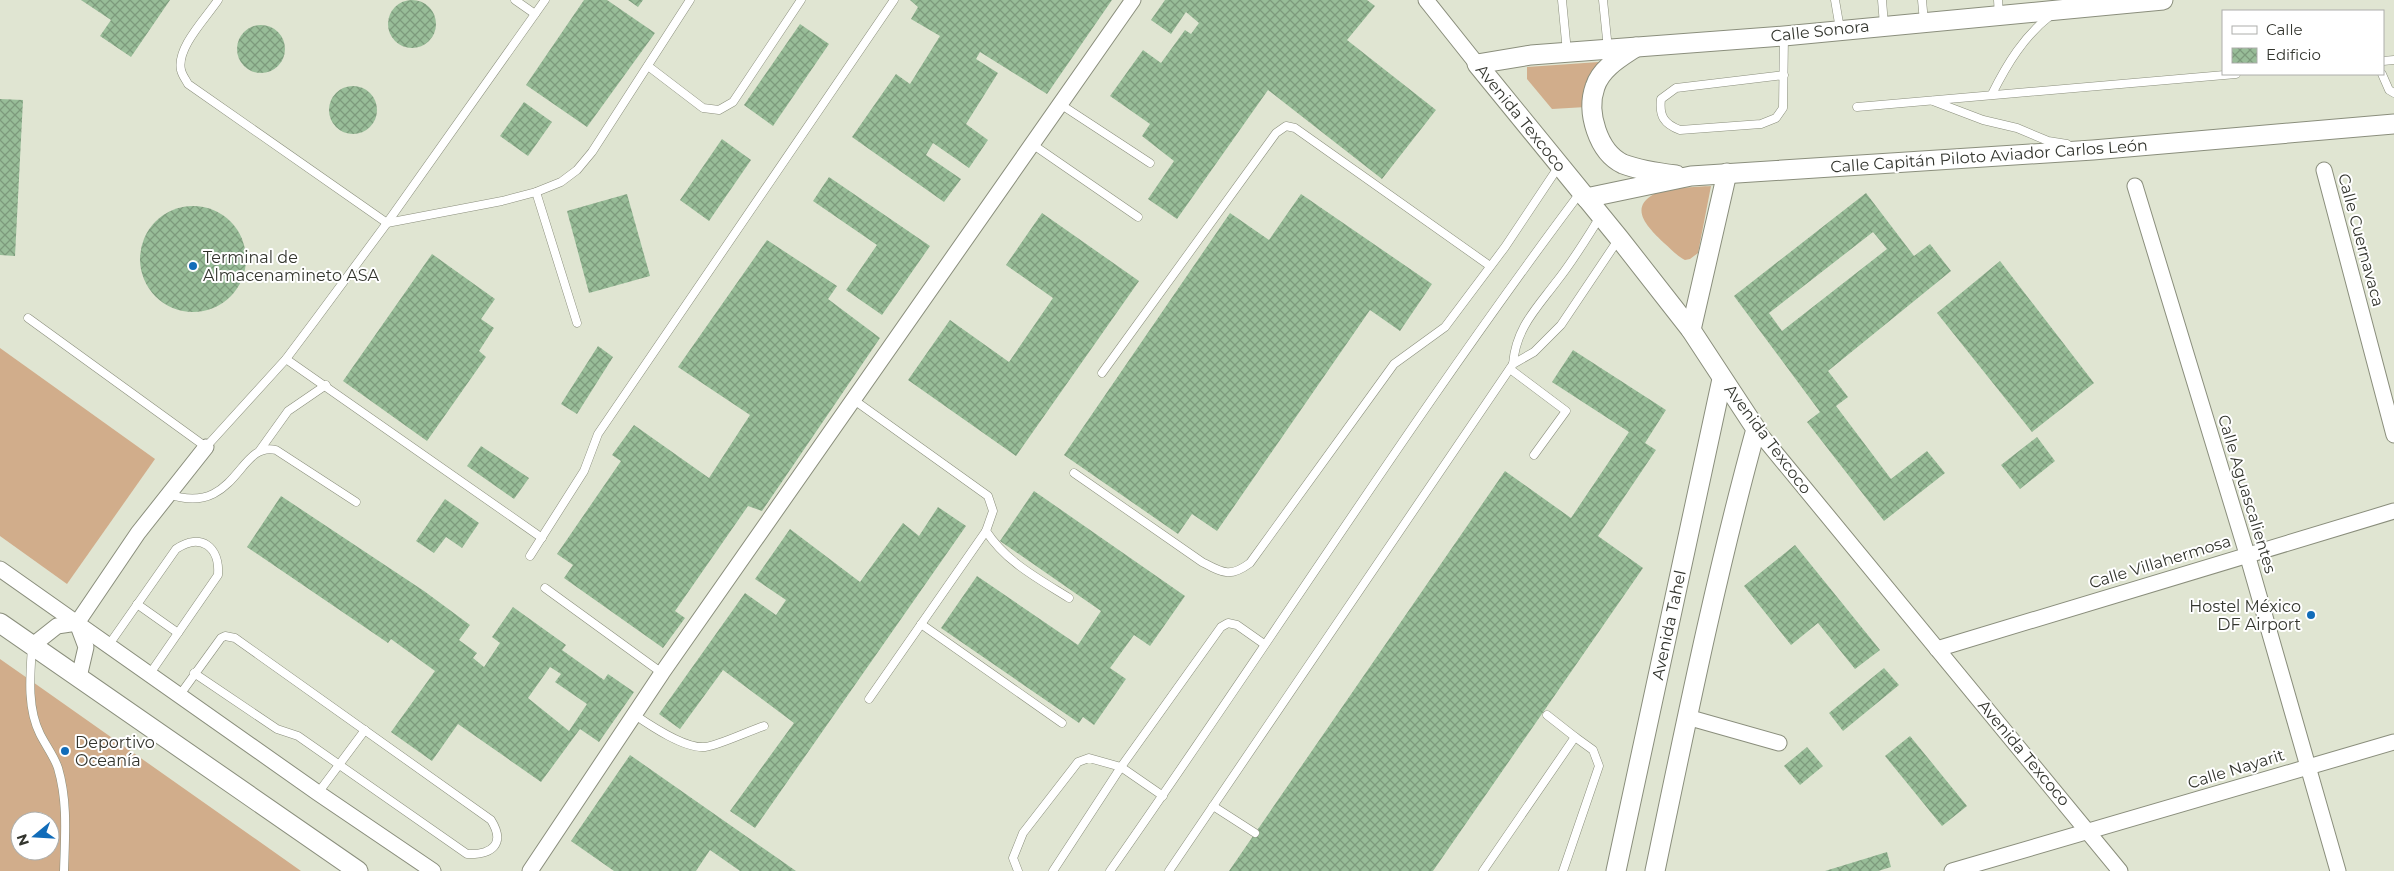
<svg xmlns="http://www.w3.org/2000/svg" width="2394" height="871" font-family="Montserrat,sans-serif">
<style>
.grass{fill:#d1ad8b;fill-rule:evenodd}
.building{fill:url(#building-cross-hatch);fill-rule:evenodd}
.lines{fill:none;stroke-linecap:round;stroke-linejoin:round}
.service-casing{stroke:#8a8e7c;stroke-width:9}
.minor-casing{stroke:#8a8e7c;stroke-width:17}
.tertiary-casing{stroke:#8a8e7c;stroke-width:21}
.service{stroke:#fff;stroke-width:8}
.minor{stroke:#fff;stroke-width:15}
.tertiary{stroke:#fff;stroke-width:19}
.poi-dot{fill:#116cb9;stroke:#fff;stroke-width:2}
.labels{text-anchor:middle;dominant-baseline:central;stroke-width:4;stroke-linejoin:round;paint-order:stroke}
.street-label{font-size:16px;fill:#33352e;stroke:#fff}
.poi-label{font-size:16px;fill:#33352e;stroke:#fff;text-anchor:start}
</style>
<defs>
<pattern id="building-cross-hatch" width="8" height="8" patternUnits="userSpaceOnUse" patternTransform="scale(1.25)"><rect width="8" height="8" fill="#98bd98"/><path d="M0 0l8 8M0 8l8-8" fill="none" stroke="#7d9a7c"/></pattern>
</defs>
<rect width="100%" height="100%" fill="#e0e5d2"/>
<!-- grass -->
<g class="grass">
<polygon points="1599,62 1591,80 1586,107 1552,109 1527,79 1527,67"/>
<path d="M1711 186 1698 253 1690 259 1685 260C1677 256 1671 249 1664 243 1650 229 1627 209 1654 194 1664 187 1698 187 1711 186Z"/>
<polygon points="0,348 155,459 67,584 0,536"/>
<path d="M0 659 30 680 301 871H0ZM20 821H50V851H20Z"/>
</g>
<!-- building -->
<g class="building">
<polygon points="81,0 170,0 131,57 100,36 111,20"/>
<polygon points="584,0 607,0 655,33 587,127 526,85"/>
<polygon points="628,0 643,0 638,7"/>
<polygon points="910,0 1112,0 1047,94 980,52 976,59 998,73 966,124 988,140 969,168 933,143 926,155 961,179 944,202 852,137 896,74 910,84 940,36 911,19 918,7"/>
<polygon points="1165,0 1367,0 1375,6 1347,40 1436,110 1382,179 1268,90 1177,219 1148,199 1174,161 1142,136 1150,124 1110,96 1143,50 1161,63 1185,30 1191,34 1199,23 1186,12 1171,34 1151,20"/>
<circle cx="412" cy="24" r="24"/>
<polygon points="800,24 829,44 773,126 744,105"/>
<circle cx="261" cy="49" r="24"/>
<circle cx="353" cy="110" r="24"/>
<polygon points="0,99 23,100 15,256 0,255"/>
<polygon points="524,102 552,122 528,156 500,136"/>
<polygon points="722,139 751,160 709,221 680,200"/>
<polygon points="829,177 930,246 882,315 846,290 877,245 813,201"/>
<path d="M1866 193 1914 256 1930 244 1951 271 1828 371 1848 397 1836 406 1891 479 1927 451 1945 473 1884 521 1807 422 1820 412 1734 296ZM1873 232 1887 249 1782 331 1769 313Z"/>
<polygon points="627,194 650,276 589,293 567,211"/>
<polygon points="1301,194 1432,284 1400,331 1370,310 1217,531 1192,514 1178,534 1064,455 1230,213 1269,240"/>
<circle cx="193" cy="259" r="53"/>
<polygon points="1042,213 1139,281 1016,456 908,380 950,320 1009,362 1053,298 1006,265"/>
<polygon points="767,240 837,286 828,299 880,338 762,511 748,506 675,611 685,618 663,648 564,578 573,565 557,554 621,461 612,455 634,425 709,478 750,415 678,367"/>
<polygon points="432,254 495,299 481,319 494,328 479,351 486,357 427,441 343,381"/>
<polygon points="2000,261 2094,383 2032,432 1937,313"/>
<polygon points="598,346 613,357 577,414 561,404"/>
<polygon points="1573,350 1666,410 1645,443 1656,450 1598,536 1643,568 1433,871 1229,871 1505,471 1571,518 1629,432 1552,382"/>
<polygon points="2037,437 2055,461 2020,489 2001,465"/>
<polygon points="481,446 529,478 514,499 467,466"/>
<polygon points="1034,491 1185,596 1150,646 1134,635 1110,668 1126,679 1094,725 1083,717 1079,723 941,628 977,576 1078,645 1101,611 1000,541"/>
<path d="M281 496 424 591 470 625 459 640 477 653 473 658 484 667 500 643 492 637 513 607 566 645 562 650 604 680 608 674 634 692 599 742 580 729 541 782 458 724 432 761 391 732 435 671 391 639 388 643 247 547ZM550 667 561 674 555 682 587 704 569 731 528 698Z"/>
<polygon points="445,499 479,523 462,548 446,537 434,553 416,541"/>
<polygon points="938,507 966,526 755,828 730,811 794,723 723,670 680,729 659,714 745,593 776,615 786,600 755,579 790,529 860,582 903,523 919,536"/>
<polygon points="1795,545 1880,650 1855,669 1818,623 1791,645 1744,586"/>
<polygon points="1884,668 1899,685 1843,731 1829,713"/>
<polygon points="1910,736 1967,806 1942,826 1885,756"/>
<polygon points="1807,747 1823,766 1800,785 1784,766"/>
<polygon points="630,755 796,871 740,871 710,850 696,871 614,871 571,841"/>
<polygon points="1887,852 1891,867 1878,871 1825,871"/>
</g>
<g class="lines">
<defs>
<g id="service">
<path d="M218 0C206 18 176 48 181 70 182 75 186 80 188 84L387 223 502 201 536 192 561 182 577 170 592 152 690 0"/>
<polyline points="515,0 535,14"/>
<polyline points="1562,0 1567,52"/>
<polyline points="1603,0 1608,49"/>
<polyline points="1835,0 1840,29"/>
<polyline points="1882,0 1884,25"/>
<polyline points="1922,0 1924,22"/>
<polyline points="1998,0 1999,16"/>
<path d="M1784 36 1783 108 1776 118 1761 124 1680 130C1664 124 1659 116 1661 99L1676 88 1784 75"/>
<polyline points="2383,61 2394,60"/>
<polyline points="648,66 703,108 719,110 733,102 801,0"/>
<polyline points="2382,74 2389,90 2394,93"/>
<path d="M1992 94C2007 64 2024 36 2051 15"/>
<polyline points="1933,101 1983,120 2017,128 2048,141 2067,144"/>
<polyline points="1060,104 1150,163"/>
<polyline points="1857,107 2236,74"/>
<polyline points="1032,144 1138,217"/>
<polyline points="536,192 577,323"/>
<polyline points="28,318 206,447 286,359 316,319 387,223 545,0"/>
<polyline points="286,359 542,538"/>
<path d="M1513 364C1516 328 1536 309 1557 281 1573 261 1586 239 1600 217"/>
<polyline points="1510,369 1566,411 1534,455"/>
<polyline points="1102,373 1276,133 1286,126 1295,128 1490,266"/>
<path d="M854 400 988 496 993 511 986 531C1006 562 1039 579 1069 598"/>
<polyline points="260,450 288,411 326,385"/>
<path d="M1074 473 1202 562C1223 573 1230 578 1250 563L1394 364 1445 327 1505 247 1559 166"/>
<path d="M168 494C237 518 238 440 276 450L356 502"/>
<polyline points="530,556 584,471 598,434 894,0"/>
<polyline points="545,588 662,673"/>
<polyline points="137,604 178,633"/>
<polyline points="921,624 1062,723"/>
<path d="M108 646 176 549C201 532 220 547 218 575L149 675"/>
<path d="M32 647C30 676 27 708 40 734 46 746 54 756 58 768 68 802 65 836 64 871"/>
<path d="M179 696 221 638 225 636 235 638 491 820C506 844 492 855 467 854L298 736 277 729 194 673"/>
<polyline points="869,699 986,531"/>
<path d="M635 715C651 726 685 749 705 747 717 746 751 730 764 726"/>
<polyline points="1547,715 1575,737"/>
<polyline points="318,793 365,730"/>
<polyline points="1213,806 1255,833"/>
<polyline points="1018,871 1013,858 1023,833 1078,762 1089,758 1121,767 1163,796"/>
<polyline points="1053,871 1121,767 1221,627 1228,623 1237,625 1264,644"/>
<path d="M1110 871C1268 646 1415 413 1580 193"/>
<polyline points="1169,871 1513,364 1534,352 1561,325 1618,240"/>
<polyline points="1483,871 1575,737 1593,750 1599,766 1563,871"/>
</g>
<g id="minor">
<polyline points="1426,0 1477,64"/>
<polyline points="2324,170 2394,435"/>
<polyline points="2135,186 2247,554 2338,871"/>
<polyline points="1756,429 2120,871"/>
<polyline points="0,569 318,793 433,871"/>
<polyline points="77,623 86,647 79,677"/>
<polyline points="33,645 57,626 77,623 138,533 206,447"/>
<polyline points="1937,649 2394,511"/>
<polyline points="1687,717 1779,743"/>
<polyline points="530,871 662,673 1133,0"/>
<polyline points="1952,871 2394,742"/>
</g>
<g id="tertiary">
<path d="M1636 47C1621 57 1601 68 1595 87 1586 112 1598 152 1623 164 1639 170 1659 173 1676 175"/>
<polyline points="1586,198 1691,176 2093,150 2394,124"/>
<polyline points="1691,330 1727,173"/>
<polyline points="0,623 358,871"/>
<polyline points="1616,871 1722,379"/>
<path d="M1655 871C1686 723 1716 574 1756 429L1691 330 1619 238 1477 64 1531 55 1784 36 2163 0"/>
</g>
</defs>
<!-- service casing -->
<use href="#service" class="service-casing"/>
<!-- minor casing -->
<use href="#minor" class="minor-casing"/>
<!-- tertiary casing -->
<use href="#tertiary" class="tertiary-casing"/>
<!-- service -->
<use href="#service" class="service"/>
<!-- minor -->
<use href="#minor" class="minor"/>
<!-- tertiary -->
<use href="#tertiary" class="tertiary"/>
</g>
<!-- markers -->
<g class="poi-dot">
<circle cx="193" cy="266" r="5"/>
<circle cx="2311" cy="615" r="5"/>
<circle cx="65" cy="751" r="5"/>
</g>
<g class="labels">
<!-- street labels -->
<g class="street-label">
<text transform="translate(1820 31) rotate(-6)">Calle Sonora</text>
<text transform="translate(1521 118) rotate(51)">Avenida Texcoco</text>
<text transform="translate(1989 156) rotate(-4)">Calle Capitán Piloto Aviador Carlos León</text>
<text transform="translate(2361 240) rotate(75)">Calle Cuernavaca</text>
<text transform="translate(1768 439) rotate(53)">Avenida Texcoco</text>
<text transform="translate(2247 494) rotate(73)">Calle Aguascalientes</text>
<text transform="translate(2160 562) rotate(-17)">Calle Villahermosa</text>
<text transform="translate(1669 625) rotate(-78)">Avenida Tahel</text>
<text transform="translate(2024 753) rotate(50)">Avenida Texcoco</text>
<text transform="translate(2236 769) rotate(-17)">Calle Nayarit</text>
</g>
<!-- poi labels -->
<g class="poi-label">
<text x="203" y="257">Terminal de<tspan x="203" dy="18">Almacenamineto ASA</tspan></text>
<text x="2301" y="606" text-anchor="end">Hostel México<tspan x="2301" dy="18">DF Airport</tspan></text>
<text x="75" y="742">Deportivo<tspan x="75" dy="18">Oceanía</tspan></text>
</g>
</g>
<!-- legend -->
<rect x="2222" y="10" width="162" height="65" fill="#ffffff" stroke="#adaeab"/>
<rect x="2232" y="26" width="25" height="8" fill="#ffffff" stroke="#adaeab"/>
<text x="2266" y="35" font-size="15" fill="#33352e">Calle</text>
<rect x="2232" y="48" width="25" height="15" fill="url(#building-cross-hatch)" stroke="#adaeab"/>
<text x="2266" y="60" font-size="15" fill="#33352e">Edificio</text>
<!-- north arrow -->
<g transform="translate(35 836) rotate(252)"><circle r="24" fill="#ffffff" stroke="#adaeab"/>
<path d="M0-4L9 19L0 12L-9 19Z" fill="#116cb9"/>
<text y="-8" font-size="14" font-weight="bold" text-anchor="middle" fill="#33352e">N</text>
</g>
</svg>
